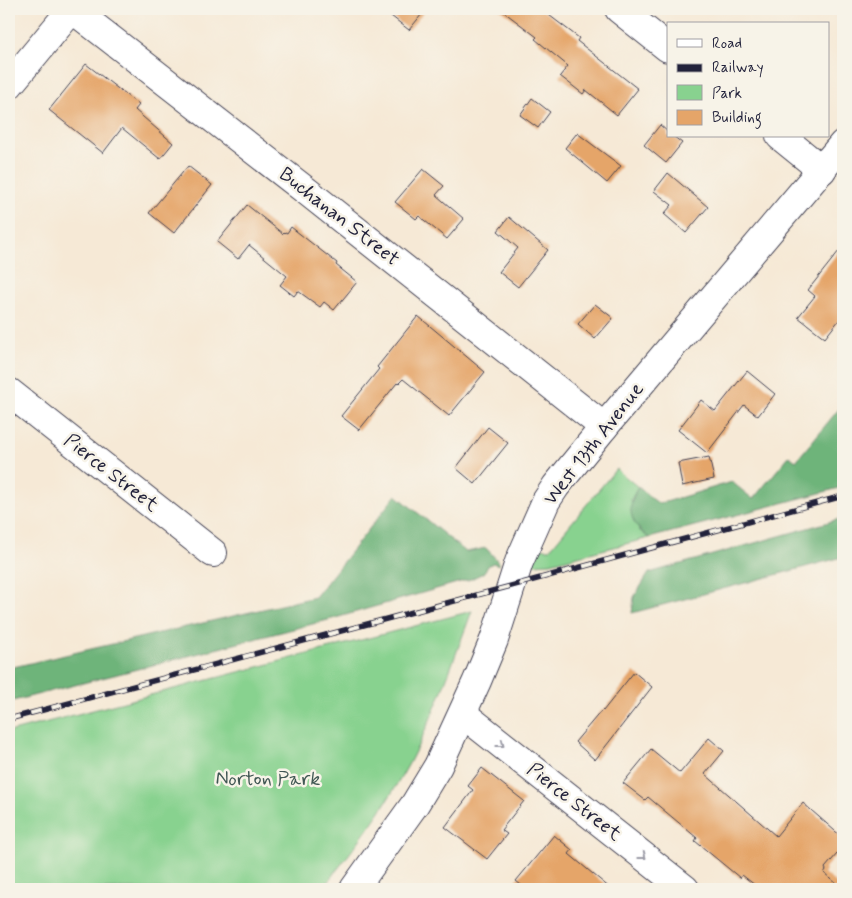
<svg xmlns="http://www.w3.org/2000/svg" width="852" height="898" font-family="Mynerve,sans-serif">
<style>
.green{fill:#88d28f;stroke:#557a65}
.forest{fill:#6eb47a;stroke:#486b5a}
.building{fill:#e5a569}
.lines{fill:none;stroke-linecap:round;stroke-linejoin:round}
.minor-casing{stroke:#424052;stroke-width:30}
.major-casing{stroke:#424052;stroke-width:30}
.minor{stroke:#fff;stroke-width:28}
.major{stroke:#fff;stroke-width:28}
.rail-casing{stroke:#22223b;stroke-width:5.5}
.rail{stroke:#f7f3e8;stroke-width:4;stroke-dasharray:11;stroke-linecap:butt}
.oneway{stroke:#9c9ca7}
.labels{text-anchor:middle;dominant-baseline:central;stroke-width:5;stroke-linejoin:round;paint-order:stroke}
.street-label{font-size:20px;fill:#22223b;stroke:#f7f3e8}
.park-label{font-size:20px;fill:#415754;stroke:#f7f3e8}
</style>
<rect width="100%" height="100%" fill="#f7f3e8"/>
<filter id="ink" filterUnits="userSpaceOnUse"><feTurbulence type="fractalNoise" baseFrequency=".02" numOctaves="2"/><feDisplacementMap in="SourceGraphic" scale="10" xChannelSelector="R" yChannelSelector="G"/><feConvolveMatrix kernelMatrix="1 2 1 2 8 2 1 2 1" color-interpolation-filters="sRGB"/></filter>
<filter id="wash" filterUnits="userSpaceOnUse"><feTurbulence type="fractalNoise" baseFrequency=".0096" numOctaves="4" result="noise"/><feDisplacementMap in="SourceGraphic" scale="20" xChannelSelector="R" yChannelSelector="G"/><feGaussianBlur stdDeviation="1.12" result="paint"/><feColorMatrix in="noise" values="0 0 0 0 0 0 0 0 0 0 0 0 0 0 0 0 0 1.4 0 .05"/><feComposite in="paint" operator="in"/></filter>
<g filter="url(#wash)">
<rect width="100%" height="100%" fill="#f6e9d6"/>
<!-- green -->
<g class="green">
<polygon points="616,469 638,487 631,500 639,530 649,538 551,563 532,564 539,548 550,549"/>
<path d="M472 611C450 669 430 730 398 783 375 821 349 855 322 889H9V732Z"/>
</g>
<!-- forest -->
<g class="forest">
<path d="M843 404V487L649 538C629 522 626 509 638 487L659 504 732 482 753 499 789 456 796 461Z"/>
<polygon points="396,495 466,552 486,548 496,559 500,565 493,563 489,565 483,573 471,579 332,619 9,702 9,668 315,597"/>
<polygon points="843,518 843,557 632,613 634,597 649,573"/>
</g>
<g id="blocks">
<!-- building -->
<g class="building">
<polygon points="382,9 426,9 409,30"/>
<polygon points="500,9 541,9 579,38 577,41 638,89 617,115 586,90 583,94 560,76 568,66 535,39 537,37"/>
<polygon points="86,64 139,105 135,110 173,143 160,159 122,128 103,153 49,110"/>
<polygon points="532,98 550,112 538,128 520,115"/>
<polygon points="660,125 668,132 668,136 673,136 682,143 666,163 644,145"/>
<polygon points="577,133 621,166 607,183 565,148"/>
<polygon points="188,166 212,185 174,233 149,213"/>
<polygon points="423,169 444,186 436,195 464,219 447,239 419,216 416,219 395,202"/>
<polygon points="668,173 708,207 686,233 664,214 672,205 654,191"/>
<polygon points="247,205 283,234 285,232 287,233 291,227 337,263 336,265 357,282 334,310 324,302 320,307 298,291 294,296 280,285 287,276 249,245 238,259 217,242"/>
<polygon points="509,217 548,250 518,287 499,272 518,248 498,231"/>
<polygon points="843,246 843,315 825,338 798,317 815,296 808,290"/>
<polygon points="595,304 613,318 595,339 578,324"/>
<polygon points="418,316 485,372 449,416 403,379 398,384 397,383 359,430 341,416 379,369 377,367"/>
<polygon points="747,371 775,394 758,416 744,405 707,453 678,430 701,400 715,411"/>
<polygon points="488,427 508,443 475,484 456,468"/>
<polygon points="709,457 714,479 682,486 678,463"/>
<polygon points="634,672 652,687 595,760 575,742 602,710 603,711"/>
<polygon points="709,738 724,751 705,774 776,836 803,803 843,838 843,847 825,868 826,870 824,873 843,889 760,889 742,875 740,878 695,841 697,838 648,797 645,800 623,783 651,749 680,773"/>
<polygon points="482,768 524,801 501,830 507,834 487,859 445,827 473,790 468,786"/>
<polygon points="554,835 572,850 569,854 611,889 526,889 516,881"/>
</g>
</g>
</g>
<g filter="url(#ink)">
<use href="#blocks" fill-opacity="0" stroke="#424052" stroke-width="1"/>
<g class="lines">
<defs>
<g id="minor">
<polyline points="72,9 309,193 604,427"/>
<polyline points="619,9 668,48"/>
<polyline points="780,136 822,170"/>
<polyline points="9,392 213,553"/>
<polyline points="463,714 685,889"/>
<polyline points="354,889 415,804 438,766 477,681 494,640 519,562 546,501 556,486 604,427 843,144"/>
</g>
<polyline id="major" points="9,85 72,9"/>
</defs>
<!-- minor casing -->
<use href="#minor" class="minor-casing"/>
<!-- major casing -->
<use href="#major" class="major-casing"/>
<!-- minor -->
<use href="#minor" class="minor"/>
<!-- major -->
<use href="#major" class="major"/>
<defs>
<polyline id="rail" points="9,719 511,586 843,496"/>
</defs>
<!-- rail casing -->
<use href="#rail" class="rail-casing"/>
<!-- rail -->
<use href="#rail" class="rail"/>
</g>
<!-- one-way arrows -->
<defs><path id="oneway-chevron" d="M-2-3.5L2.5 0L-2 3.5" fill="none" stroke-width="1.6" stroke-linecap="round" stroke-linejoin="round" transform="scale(1.25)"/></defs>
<g class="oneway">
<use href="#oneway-chevron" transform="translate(501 744) rotate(38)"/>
<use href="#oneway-chevron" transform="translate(643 856) rotate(38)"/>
</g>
</g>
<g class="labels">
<!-- street labels -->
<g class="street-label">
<text transform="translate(339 217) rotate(38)">Buchanan Street</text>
<text transform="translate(594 444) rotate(-52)">West 13th Avenue</text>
<text transform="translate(111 473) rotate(38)">Pierce Street</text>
<text transform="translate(574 802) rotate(38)">Pierce Street</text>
</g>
<!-- park labels -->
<g class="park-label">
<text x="268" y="779">Norton Park</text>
</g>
</g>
<!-- margin -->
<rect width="852" height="898" fill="none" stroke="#f7f3e8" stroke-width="30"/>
<!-- legend -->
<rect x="667" y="22" width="162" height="115" fill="#f7f3e8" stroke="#a29fa3"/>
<rect x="677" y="39" width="25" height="8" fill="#ffffff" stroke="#a29fa3"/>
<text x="712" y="48" font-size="15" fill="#22223b">Road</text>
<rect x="677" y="64" width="25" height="8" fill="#22223b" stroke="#a29fa3"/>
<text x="712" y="72" font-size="15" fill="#22223b">Railway</text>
<rect x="677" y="85" width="25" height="15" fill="#88d28f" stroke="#a29fa3"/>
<text x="712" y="98" font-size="15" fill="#22223b">Park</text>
<rect x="677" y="110" width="25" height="15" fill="#e5a569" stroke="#a29fa3"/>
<text x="712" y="122" font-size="15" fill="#22223b">Building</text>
</svg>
